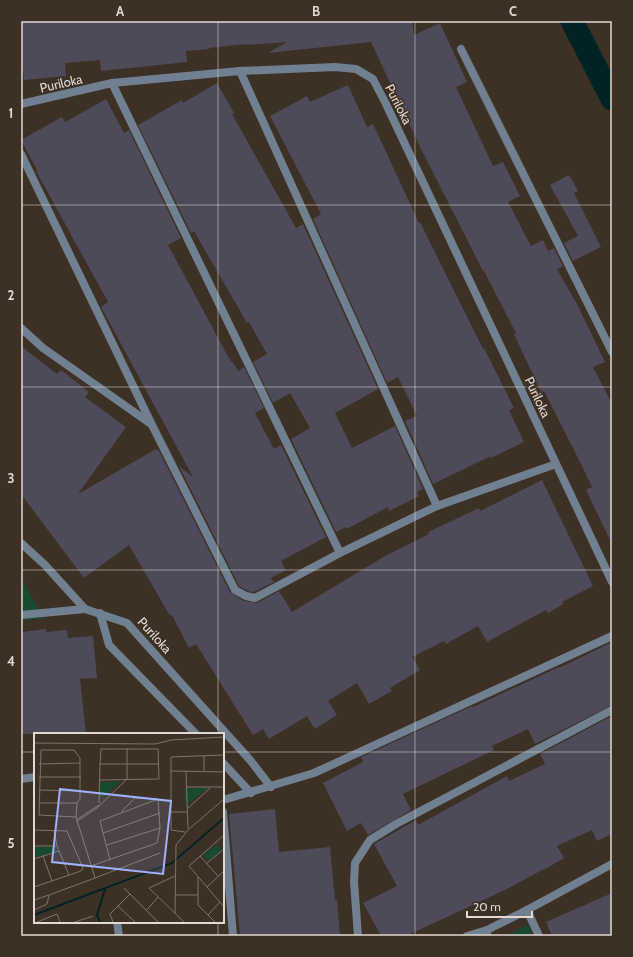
<svg xmlns="http://www.w3.org/2000/svg" width="633" height="957" font-family="Cabin,sans-serif">
<style>
.green{fill:#184a30}
.lines{fill:none;stroke-linecap:round;stroke-linejoin:round}
.canal{stroke:#002425;stroke-width:23}
.building{fill:#4d4a5a}
.street{stroke:#718091;stroke-width:8}
.grid{fill:none;stroke:#e2d9d2;stroke-width:1;stroke-opacity:0.55}
.labels{text-anchor:middle;dominant-baseline:central;stroke-width:3;stroke-linejoin:round;paint-order:stroke}
.street-label{font-size:13px;fill:#e2d9d2;stroke:#3d3025}
.inset-river{fill:none;stroke:#002425;stroke-width:2}
.inset-road{fill:none;stroke:#7f746a;stroke-width:1}
.view{fill:#9fb3fd;fill-opacity:0.15;stroke:#9fb3fd;stroke-width:2}
.inset-edge{fill:none;stroke:#e2d9d2;stroke-width:2}
.neatline{fill:none;stroke:#e2d9d2;stroke-width:1.5}
.grid-label{font-size:13px;text-anchor:middle;font-weight:bold;fill:#e2d9d2}
</style>
<rect width="100%" height="100%" fill="#3d3025"/>
<!-- green -->
<g class="green">
<polygon points="21,577 43,618 21,621"/>
<polygon points="528,925 533,936 505,936"/>
</g>
<g class="lines">
<!-- canal -->
<polyline class="canal" points="572,21 612,99"/>
</g>
<!-- building -->
<g class="building">
<polygon points="21,21 412,21 414,35 440,23 467,82 456,87 493,166 503,162 520,196 508,202 531,246 543,240 548,251 554,248 563,266 557,269 577,304 605,362 593,367 612,404 612,544 586,490 592,487 580,462 544,391 541,392 514,334 516,333 484,271 483,271 421,149 371,42 268,53 287,42 247,45 247,44 209,48 209,49 186,51 187,62 101,71 100,60 65,63 66,76 24,80 21,46"/>
<polygon points="217,83 234,113 232,114 296,228 303,224 378,389 335,413 352,448 395,426 423,489 417,492 419,496 389,511 388,507 347,529 346,527 336,532 291,439 310,428 290,393 273,403 253,362 267,354 249,322 247,323 194,231 191,233 138,125 182,100 183,103"/>
<polygon points="348,85 367,127 373,124 419,223 420,222 483,349 484,348 514,408 509,410 524,442 491,458 491,456 433,484 405,421 417,416 398,377 387,383 313,219 321,214 270,116 307,96 310,102"/>
<polygon points="106,99 124,133 129,130 181,238 168,245 231,362 232,361 238,371 244,367 264,408 255,413 274,449 281,445 326,537 281,561 286,570 271,578 274,582 254,592 248,591 239,586 179,466 193,477 101,307 108,302 36,171 37,170 21,140 62,117 65,122"/>
<polygon points="569,175 578,191 574,193 601,247 573,261 564,243 578,236 550,185"/>
<polygon points="21,346 57,374 61,370 89,392 85,397 126,427 78,494 156,449 159,451 230,592 244,601 257,603 279,591 292,612 385,556 429,534 428,532 479,508 480,511 542,480 593,586 562,602 563,604 548,613 546,610 487,642 478,626 446,644 444,641 412,657 420,670 390,688 392,691 369,704 357,683 328,701 337,715 315,729 307,716 269,739 263,729 253,735 196,644 189,648 172,615 170,616 129,545 84,578 21,494"/>
<polygon points="46,629 46,632 67,630 68,638 93,636 97,678 80,679 86,734 21,734 21,633 23,633 23,632"/>
<polygon points="612,642 612,705 535,744 528,729 492,746 494,750 403,794 411,810 368,835 361,823 347,831 323,783 363,762 361,757 472,706 473,707 559,667 559,668"/>
<polygon points="612,716 612,834 597,841 592,830 557,846 564,858 544,870 544,869 505,890 406,936 381,936 363,903 397,886 374,844 416,820 418,825 507,776 509,781 545,764 540,754"/>
<polygon points="275,809 279,852 330,847 335,900 337,900 340,936 240,936 229,814"/>
<polygon points="612,893 612,936 552,936 546,922"/>
</g>
<g class="lines">
<!-- street -->
<g class="street">
<polyline points="461,49 612,352"/>
<polyline points="240,71 437,506"/>
<polyline points="112,83 340,553"/>
<polyline points="21,104 112,83 240,71 335,67 356,69 373,79 386,104 612,582"/>
<polyline points="21,154 152,425 235,590 246,596 255,598 340,553 437,506 556,464"/>
<polyline points="21,328 43,348 151,424"/>
<polyline points="21,543 45,565 85,609 127,623 250,760 271,787"/>
<polyline points="100,613 109,645 196,734"/>
<polyline points="21,615 85,609"/>
<polyline points="223,763 251,793"/>
<polyline points="21,779 35,777"/>
<polyline points="223,800 314,773 612,636"/>
<polyline points="223,812 233,936"/>
<polyline points="527,910 539,936"/>
<polyline points="117,922 119,936"/>
<polyline points="358,936 354,882 355,863 370,840 396,824 612,710"/>
<polyline points="467,936 487,930"/>
<polyline points="487,936 487,930 527,910 612,864"/>
</g>
</g>
<!-- grid -->
<path class="grid" d="M218 21V734M415 21V936M21 205H612M21 387H612M21 570H612M21 752H35M223 752H612M218 922V936"/>
<g class="labels">
<!-- street labels -->
<g class="street-label">
<text transform="translate(61 83) rotate(-13)">Puriloka</text>
<text transform="translate(399 104) rotate(63)">Puriloka</text>
<text transform="translate(538 397) rotate(65)">Puriloka</text>
<text transform="translate(155 635) rotate(48)">Puriloka</text>
</g>
</g>
<!-- overview -->
<g transform="translate(34 733)">
<rect width="190" height="190" fill="#3d3025"/>
<path d="M65 49H86L73 62 65 65ZM151 55H174L151 73ZM183 111 188 117 174 128 169 122ZM0 114H22L23 118 3 125Z" fill="#184a30"/>
<path class="inset-river" d="M0 182 138 130 190 85M66 189 63 182 71 156"/>
<path class="inset-road" d="M0 10 121 11 137 7 190 4M170 23V38M5 31 46 30M66 31H125M137 38 190 39M152 38 154 96M5 44H47M152 54H190M5 57 46 58M5 70H43M65 70 66 31 67 16H124L125 46 66 47M153 76 176 55M87 79 101 65 124 66M136 79H153M42 87 65 72M42 89 63 75 93 46V15M0 97 33 98 49 135 47 138 0 154M20 98 23 113M151 99 137 97V24L190 22M69 100 126 80M190 102 155 133 190 174M73 112 126 95M0 113H23L35 142M9 123 18 148M166 123 184 143M0 126 25 118M76 127 66 88 124 66M173 130 190 116M57 133 123 110 126 95 124 66M141 143 115 155 150 189M164 144V172L181 189M61 145 126 120M173 154 190 138M90 155 124 189M141 162H164M0 167 15 162M84 173 101 189M0 177 13 171 15 162 61 145 42 84 43 70 46 66V25L40 17H7L5 82 42 84M113 177 124 164M141 180 142 112 154 97 190 66M174 182 186 169M3 189 23 181 26 189M41 189 59 183M79 189 76 181 96 161"/>
<path class="view" d="M26 56 137 68 129 141 18 129Z"/>
<rect width="190" height="190" class="inset-edge"/>
</g>
<!-- border -->
<rect width="633" height="957" fill="none" stroke="#3d3025" stroke-width="44"/>
<!-- scale -->
<path d="M467 911v6h65v-6" fill="none" stroke="#e2d9d2" stroke-width="2"/>
<text x="473" y="911" font-size="12" fill="#e2d9d2" stroke="#3d3025" stroke-width="3" paint-order="stroke">20 m</text>
<rect x="22" y="22" width="589" height="913" class="neatline"/>
<g class="grid-label">
<text x="120" y="16">A</text>
<text x="316" y="16">B</text>
<text x="513" y="16">C</text>
<text x="11" y="118">1</text>
<text x="11" y="300">2</text>
<text x="11" y="483">3</text>
<text x="11" y="666">4</text>
<text x="11" y="848">5</text>
</g>
</svg>
